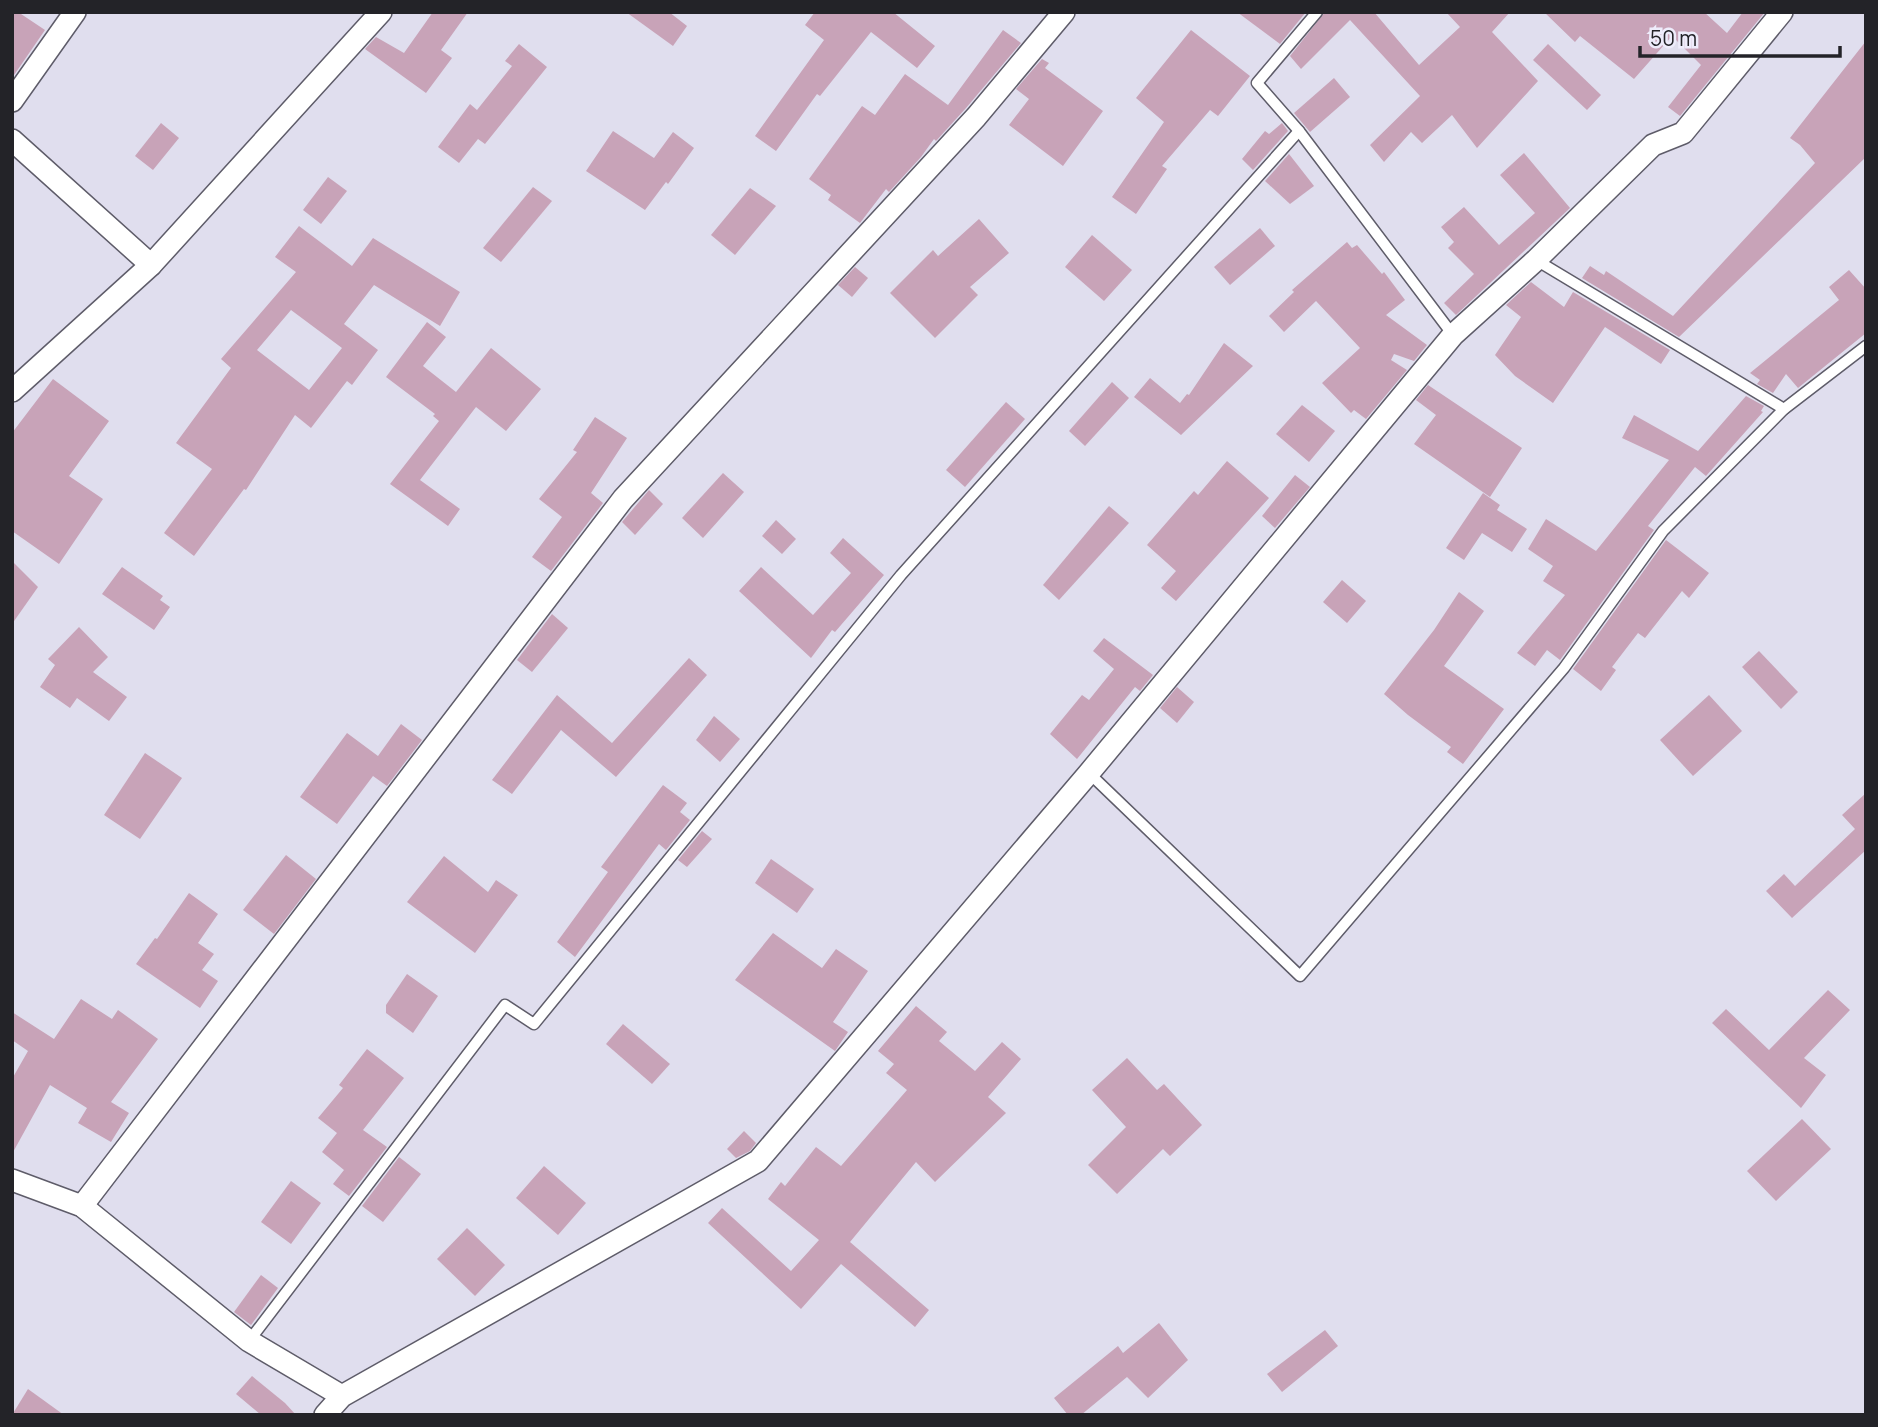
<svg xmlns="http://www.w3.org/2000/svg" width="1878" height="1427" font-family="Manrope,sans-serif">
<style>
.building{fill:#c8a3b8;fill-rule:evenodd}
.lines{fill:none;stroke-linecap:round;stroke-linejoin:round}
.service-casing{stroke:#5e5c69;stroke-width:13}
.minor-casing{stroke:#5e5c69;stroke-width:24}
.service{stroke:#fff;stroke-width:10}
.minor{stroke:#fff;stroke-width:21}
</style>
<rect width="100%" height="100%" fill="#e0deee"/>
<!-- building -->
<g class="building">
<polygon points="12,12 18,12 45,30 12,78"/>
<polygon points="433,12 468,12 441,50 452,58 426,93 365,49 376,37 404,53"/>
<polygon points="626,12 669,12 687,26 673,46"/>
<polygon points="815,12 893,12 935,46 917,68 871,32 820,96 817,94 776,151 755,136 824,40 805,25"/>
<polygon points="1237,12 1306,12 1280,44"/>
<polygon points="1325,12 1374,12 1419,65 1460,27 1446,12 1510,12 1492,32 1538,81 1477,148 1452,115 1422,143 1411,132 1384,162 1370,145 1420,96 1350,20 1301,69 1290,56"/>
<polygon points="1544,12 1704,12 1727,33 1743,12 1765,12 1680,116 1668,107 1701,65 1672,36 1634,79 1580,36 1575,42"/>
<polygon points="1003,30 1021,43 966,108 936,141 934,139 921,157 889,192 886,189 860,223 828,200 831,195 809,179 862,106 875,115 905,74 948,105"/>
<polygon points="1191,30 1250,76 1218,116 1210,110 1162,166 1167,169 1136,214 1112,197 1164,122 1136,98"/>
<polygon points="1866,41 1866,157 1679,337 1582,278 1590,266 1604,275 1606,271 1673,316 1815,163 1800,145 1790,138"/>
<polygon points="519,44 547,67 485,144 478,139 459,163 438,147 470,104 477,110 512,66 505,61"/>
<polygon points="1548,44 1601,95 1587,110 1533,60"/>
<polygon points="1042,59 1049,63 1045,68 1103,111 1063,166 1009,125 1029,99 1016,89"/>
<polygon points="1334,78 1350,97 1310,132 1294,113"/>
<polygon points="161,123 179,138 153,170 135,156"/>
<polygon points="1282,123 1288,131 1253,170 1242,159 1265,131 1269,134"/>
<polygon points="613,131 654,158 673,132 694,148 668,184 666,182 645,210 586,171"/>
<polygon points="1524,153 1570,208 1456,315 1444,303 1474,274 1448,248 1454,242 1441,227 1464,207 1499,245 1535,213 1500,175"/>
<polygon points="1289,154 1314,186 1290,204 1265,181"/>
<polygon points="328,177 347,191 321,224 303,210"/>
<polygon points="533,187 552,201 501,262 483,248"/>
<polygon points="750,188 776,206 735,255 711,235"/>
<polygon points="979,219 1009,253 970,287 978,295 935,338 890,293 933,250 938,256"/>
<path d="M299 226 352 266 373 238 460 292 440 326 374 285 344 324 378 350 352 385 347 381 311 428 295 415 246 490 244 489 194 556 164 533 212 469 176 443 231 368 221 359 296 272 275 257ZM291 310 342 348 309 390 257 350Z"/>
<polygon points="1260,228 1275,246 1230,285 1214,267"/>
<polygon points="1092,235 1132,270 1104,301 1065,267"/>
<polygon points="1347,242 1352,248 1357,245 1382,274 1384,272 1405,300 1386,315 1427,345 1414,361 1394,354 1391,360 1407,370 1366,419 1354,410 1351,413 1322,383 1360,348 1316,301 1284,332 1269,316 1294,292 1292,290"/>
<polygon points="855,267 868,278 852,297 838,285"/>
<polygon points="1849,270 1866,289 1866,333 1798,388 1786,374 1773,393 1757,384 1760,380 1750,373 1839,300 1829,287"/>
<polygon points="1531,282 1564,307 1573,292 1670,350 1661,364 1605,327 1553,403 1515,376 1495,355 1521,317 1506,305"/>
<polygon points="427,322 446,337 423,366 456,392 491,348 541,389 506,431 476,407 420,480 460,509 448,526 390,484 439,421 433,416 435,414 386,377"/>
<polygon points="1224,343 1253,366 1181,435 1134,397 1150,378 1180,403 1187,394 1189,395"/>
<polygon points="53,379 109,421 69,476 103,499 59,564 12,531 12,433"/>
<polygon points="1112,382 1129,398 1085,446 1069,431"/>
<polygon points="1428,385 1522,448 1490,497 1414,444 1436,415 1416,400"/>
<polygon points="1746,396 1764,406 1761,411 1763,412 1706,476 1695,467 1648,526 1654,530 1560,660 1547,650 1535,666 1517,653 1565,595 1543,581 1553,566 1528,549 1546,519 1596,551 1669,460 1622,438 1634,415 1698,451"/>
<polygon points="1006,402 1025,419 965,487 946,470"/>
<polygon points="1302,405 1335,431 1309,462 1276,434"/>
<polygon points="595,417 627,438 591,493 603,503 551,571 532,557 562,517 539,499 577,452 573,450"/>
<polygon points="1227,461 1269,498 1176,601 1161,588 1176,571 1147,545 1194,491 1198,495"/>
<polygon points="723,473 744,492 703,538 682,518"/>
<polygon points="1295,475 1310,487 1275,528 1262,516"/>
<polygon points="649,490 663,504 635,535 622,522"/>
<polygon points="1483,493 1500,505 1497,510 1527,529 1512,552 1482,533 1464,560 1446,548"/>
<polygon points="1109,506 1129,523 1059,600 1043,585"/>
<polygon points="776,520 796,539 782,554 762,536"/>
<polygon points="843,538 884,575 835,632 832,630 811,658 739,591 761,567 813,615 851,573 830,553"/>
<polygon points="1666,540 1709,573 1689,598 1682,591 1645,638 1638,633 1612,667 1616,670 1601,691 1573,669"/>
<polygon points="12,561 38,587 12,624"/>
<polygon points="122,567 163,596 160,600 170,607 154,630 102,594"/>
<polygon points="1342,580 1366,601 1347,623 1323,602"/>
<polygon points="1459,592 1484,611 1444,666 1504,709 1463,764 1447,752 1451,747 1408,715 1384,694 1434,630"/>
<polygon points="552,614 568,628 532,672 517,660"/>
<polygon points="79,627 108,657 93,672 127,697 109,721 77,698 70,708 40,687 55,665 48,659"/>
<polygon points="1104,638 1153,675 1140,691 1135,687 1077,759 1050,734 1082,695 1089,700 1114,669 1093,651"/>
<polygon points="1759,651 1798,692 1781,709 1742,667"/>
<polygon points="689,658 707,675 616,777 561,730 512,794 492,780 557,695 612,743"/>
<polygon points="1177,687 1194,702 1177,723 1160,708"/>
<polygon points="1709,695 1742,731 1693,776 1660,740"/>
<polygon points="714,716 740,739 720,762 696,740"/>
<polygon points="401,724 422,740 387,786 373,776 337,824 300,797 347,733 378,756"/>
<polygon points="145,753 182,778 140,839 104,815"/>
<polygon points="663,785 687,803 680,812 690,820 666,850 659,844 575,957 557,942 608,872 601,867"/>
<polygon points="1866,793 1866,850 1792,918 1766,891 1784,874 1795,886 1855,829 1842,815"/>
<polygon points="702,831 712,839 687,867 678,860"/>
<polygon points="286,855 316,879 274,934 243,910"/>
<polygon points="444,856 488,892 496,880 518,895 475,953 407,902"/>
<polygon points="771,859 814,889 797,913 755,883"/>
<polygon points="189,893 218,914 198,943 214,954 202,970 218,981 200,1008 136,964 155,938 157,939"/>
<polygon points="773,933 822,968 836,949 868,971 833,1022 848,1032 835,1051 735,980"/>
<polygon points="407,974 438,996 413,1033 386,1013 386,1005"/>
<polygon points="1828,990 1850,1010 1804,1058 1826,1075 1801,1108 1712,1023 1726,1009 1769,1050"/>
<polygon points="81,999 112,1019 118,1010 158,1039 111,1102 129,1113 111,1142 78,1123 87,1108 50,1085 12,1154 12,1079 28,1051 12,1040 12,1012 54,1039"/>
<polygon points="916,1006 947,1032 939,1041 975,1071 1002,1042 1021,1059 988,1097 1006,1113 935,1182 916,1162 850,1242 929,1310 915,1327 841,1264 801,1309 708,1223 722,1208 791,1271 819,1240 768,1199 781,1182 785,1186 816,1147 841,1166 907,1090 886,1073 894,1064 878,1051"/>
<polygon points="623,1024 670,1064 652,1084 606,1044"/>
<polygon points="367,1049 404,1078 363,1130 387,1147 349,1196 333,1184 344,1170 322,1152 337,1133 318,1118 343,1088 339,1085"/>
<polygon points="1127,1058 1157,1090 1164,1084 1202,1125 1170,1156 1163,1149 1117,1194 1088,1165 1126,1127 1092,1090"/>
<polygon points="1802,1119 1831,1149 1776,1201 1747,1171"/>
<polygon points="744,1131 756,1143 750,1151 736,1158 727,1149"/>
<polygon points="399,1157 421,1174 383,1222 362,1206"/>
<polygon points="544,1166 586,1203 558,1235 516,1198"/>
<polygon points="291,1181 321,1203 291,1244 261,1222"/>
<polygon points="467,1228 505,1265 475,1296 437,1259"/>
<polygon points="261,1275 278,1288 251,1325 234,1312"/>
<polygon points="1159,1323 1188,1360 1148,1398 1127,1377 1081,1415 1068,1415 1054,1398 1118,1346 1123,1353"/>
<polygon points="1325,1330 1338,1346 1282,1392 1267,1374"/>
<polygon points="252,1376 285,1403 296,1415 261,1415 236,1394"/>
<polygon points="28,1389 64,1415 12,1415"/>
</g>
<g class="lines">
<defs>
<g id="service">
<polyline points="1317,12 1257,83 1299,131 1453,335"/>
<polyline points="1536,260 1784,409"/>
<polyline points="1089,773 1300,976 1564,668 1663,531 1784,409 1866,346"/>
<polyline points="249,1341 505,1005 534,1024 901,575 1299,131"/>
</g>
<g id="minor">
<polyline points="12,101 75,12"/>
<polyline points="12,140 151,265"/>
<polyline points="12,391 151,265 381,12"/>
<polyline points="12,1180 82,1206 249,1341 342,1396"/>
<polyline points="82,1206 623,499 976,117 1064,12"/>
<polyline points="325,1415 342,1396 758,1161 1089,773 1453,335 1536,260 1653,145 1683,133 1782,12"/>
</g>
</defs>
<!-- service casing -->
<use href="#service" class="service-casing"/>
<!-- minor casing -->
<use href="#minor" class="minor-casing"/>
<!-- service -->
<use href="#service" class="service"/>
<!-- minor -->
<use href="#minor" class="minor"/>
</g>
<!-- border -->
<rect width="1878" height="1427" fill="none" stroke="#232328" stroke-width="28"/>
<!-- scale -->
<path d="M1640 46v10h200v-10" fill="none" stroke="#232328" stroke-width="3.5"/>
<text x="1650" y="46" font-size="21" fill="#232328" stroke="#eeecfb" stroke-width="5" paint-order="stroke">50 m</text>
</svg>
